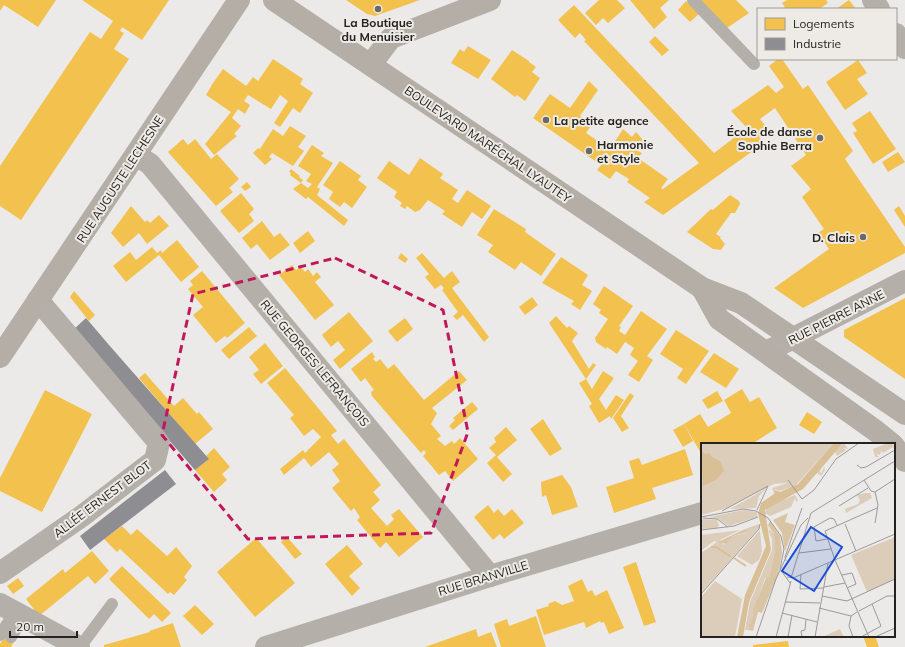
<svg xmlns="http://www.w3.org/2000/svg" width="905" height="647" font-family="Mulish,sans-serif">
<style>
.homes{fill:#f2c14e}
.industry{fill:#8d8d92}
.lines{fill:none;stroke-linecap:round;stroke-linejoin:round}
.lane{stroke:#b5afa9;stroke-width:12}
.street{stroke:#b5afa9;stroke-width:22}
.secondary{stroke:#b4aea7;stroke-width:22}
.marked{fill:none;stroke:#c2185b;stroke-width:3;stroke-dasharray:8 5;stroke-linejoin:round}
.poi-dot{fill:#6a6967;stroke:#eeebe6;stroke-width:1.5}
.labels{text-anchor:middle;dominant-baseline:central;stroke-width:4;stroke-linejoin:round;paint-order:stroke}
.poi-label{font-size:12px;font-weight:bold;fill:#242321;stroke:#eeebe6;text-anchor:start}
.street-label{font-size:12px;fill:#242321;stroke:#eeebe6}
.inset-river{fill:none;stroke:#d9bf96;stroke-width:2}
.inset-road{fill:none;stroke:#9c9a98;stroke-width:1}
.view{fill:#1d4ed8;fill-opacity:0.15;stroke:#1d4ed8;stroke-width:2}
.inset-edge{fill:none;stroke:#242321;stroke-width:2}
</style>
<rect width="100%" height="100%" fill="#eceae8"/>
<!-- homes -->
<g class="homes">
<polygon points="0,0 56,0 38,27 4,5 0,11"/>
<polygon points="82,0 169,0 142,40 122,27 120,31 124,33 114,49 129,59 21,220 0,206 0,166 90,32 101,39 113,21"/>
<polygon points="346,0 420,0 375,16 367,14"/>
<polygon points="599,0 617,0 625,8 608,23 603,18 596,25 585,13"/>
<polygon points="630,0 669,0 660,8 667,17 654,29"/>
<polygon points="698,0 736,0 749,13 727,28"/>
<polygon points="787,0 826,0 828,3 819,9 786,9 782,3"/>
<polygon points="849,0 856,9 836,9"/>
<polygon points="686,1 699,14 690,22 678,10"/>
<polygon points="574,5 714,153 747,128 731,111 768,85 776,93 784,87 769,66 778,59 782,59 803,89 808,85 853,151 845,159 905,247 905,253 803,308 774,288 829,249 818,233 824,229 802,197 811,189 791,166 806,155 775,108 760,119 769,130 759,137 764,143 663,215 644,202 650,198 627,182 629,179 616,171 610,179 597,170 601,165 533,118 550,94 570,108 589,81 598,90 580,116 592,124 586,133 610,149 623,129 632,137 636,132 643,140 636,150 642,153 638,158 668,179 661,188 663,189 699,163 584,41 586,40 580,33 575,38 558,20"/>
<polygon points="655,36 669,50 662,56 649,42"/>
<polygon points="468,46 491,60 478,79 451,63 460,49 464,52"/>
<polygon points="512,50 529,61 529,62 536,67 532,72 540,78 525,101 517,95 515,97 491,79"/>
<polygon points="273,59 303,79 300,84 313,93 300,113 293,108 280,127 274,123 288,101 280,95 271,109 248,95 244,101 250,105 245,114 238,109 232,118 241,126 234,134 237,136 214,155 205,144 231,112 206,95 213,83 223,69 246,86 253,77 258,81"/>
<polygon points="858,60 867,73 857,79 868,94 845,110 826,82"/>
<polygon points="870,111 896,149 873,164 853,133 857,131 852,123"/>
<polygon points="290,126 306,136 298,147 304,151 293,166 272,153 269,157 272,159 265,165 253,153 258,148 260,149 273,129 283,136"/>
<polygon points="183,139 188,145 195,139 211,159 217,154 239,179 229,188 233,192 216,206 168,152"/>
<polygon points="312,145 324,153 321,156 333,163 317,187 320,189 317,195 348,220 344,226 308,197 306,199 293,189 301,183 308,188 312,184 306,181 311,174 298,166"/>
<polygon points="898,152 905,162 888,172 882,162"/>
<polygon points="420,158 443,174 440,178 458,190 452,199 458,203 467,190 491,206 482,219 472,212 462,227 442,214 445,211 428,200 420,210 415,212 407,206 405,209 400,206 402,203 394,197 397,192 377,178 389,161 409,175"/>
<polygon points="340,161 361,176 358,180 367,187 352,208 344,202 340,207 329,199 333,192 323,185"/>
<polygon points="291,169 300,176 299,177 303,180 301,183 290,175 291,173 289,172"/>
<polygon points="247,182 251,187 245,191 241,187"/>
<polygon points="241,193 254,209 249,214 254,221 239,233 220,211"/>
<polygon points="730,195 739,201 740,204 735,213 731,213 716,234 721,237 720,238 725,244 721,250 713,249 687,232 711,209 713,210"/>
<polygon points="131,206 145,222 147,220 150,223 159,215 169,226 147,244 139,233 123,247 111,233"/>
<polygon points="899,206 905,216 905,227 894,210"/>
<polygon points="494,209 526,229 525,232 556,254 541,276 521,262 515,270 488,252 493,245 477,235"/>
<polygon points="262,221 274,237 280,233 290,245 270,260 257,244 251,249 242,238"/>
<polygon points="308,231 315,241 300,253 293,243"/>
<polygon points="177,240 199,267 181,282 159,255 126,282 113,266 130,252 136,260 152,247 157,253 161,250 162,253"/>
<polygon points="401,253 408,259 405,263 398,258"/>
<polygon points="422,253 444,278 452,271 460,282 452,288 489,337 484,342 463,315 457,320 453,316 458,312 442,290 444,288 441,285 447,281 435,289 425,277 429,274 416,258"/>
<polygon points="561,257 588,275 582,285 592,291 580,310 571,304 574,301 542,283"/>
<polygon points="292,265 296,270 301,267 305,272 308,269 313,276 317,272 321,277 315,282 334,305 315,320 279,275"/>
<polygon points="202,271 245,323 227,338 225,336 216,343 193,315 203,307 188,289 193,285 190,281"/>
<polygon points="604,286 633,306 619,326 621,327 619,331 625,335 641,311 667,329 647,356 653,360 639,382 628,375 638,361 630,355 634,348 625,342 617,354 607,347 606,349 596,342 595,338 608,319 599,313 601,310 593,304"/>
<polygon points="74,291 95,315 89,321 70,297"/>
<polygon points="532,297 538,305 525,315 519,307"/>
<polygon points="905,298 905,379 844,337 844,330"/>
<polygon points="349,312 373,341 340,369 333,360 345,350 338,341 331,347 322,335"/>
<polygon points="556,316 567,328 569,326 578,333 572,341 589,369 593,363 596,365 586,379 592,389 603,371 614,378 599,399 606,410 616,395 624,400 611,419 610,416 599,423 589,406 592,404 579,383 586,379 549,323"/>
<polygon points="405,318 413,329 397,342 388,331"/>
<polygon points="249,327 257,336 229,359 221,350"/>
<polygon points="676,330 709,351 686,384 677,378 683,369 660,354"/>
<polygon points="265,343 283,366 261,384 253,374 259,370 249,357"/>
<polygon points="372,352 375,357 373,359 376,362 380,359 388,369 394,364 424,400 459,371 467,380 432,408 437,413 431,424 441,436 437,439 445,446 452,441 454,444 460,438 478,459 453,481 445,471 439,475 423,456 426,453 424,450 421,453 372,396 371,392 374,390 365,378 361,382 351,369"/>
<polygon points="714,353 739,369 726,388 700,372"/>
<polygon points="285,368 337,431 331,435 338,444 344,439 381,485 373,492 380,500 371,508 387,526 394,519 391,515 399,509 423,537 399,557 386,542 380,548 357,520 360,517 354,508 351,511 332,488 340,481 332,470 339,464 329,452 311,467 304,458 284,475 280,469 303,450 305,453 321,437 313,429 304,436 290,418 294,415 267,383"/>
<polygon points="145,373 174,406 183,398 197,414 199,412 213,429 195,444 139,378"/>
<polygon points="742,389 750,402 759,397 777,428 752,444 702,444 702,455 684,424 700,414 708,427 731,413 724,400"/>
<polygon points="45,390 92,414 42,512 0,491 0,478"/>
<polygon points="717,391 723,401 708,409 702,400"/>
<polygon points="630,393 634,396 621,416 629,428 622,432 613,418"/>
<polygon points="472,402 478,409 453,430 449,426 455,420 453,418"/>
<polygon points="807,412 822,422 814,434 799,425"/>
<polygon points="543,419 562,449 550,456 530,429"/>
<polygon points="684,424 693,441 683,447 673,430"/>
<polygon points="506,427 517,440 497,457 512,474 503,482 487,463 496,455 489,448 496,442 494,438"/>
<polygon points="214,448 230,467 222,474 227,480 214,492 195,470 209,459 206,456"/>
<polygon points="685,449 693,475 652,488 656,499 614,513 606,487 634,478 629,461 639,458 642,465"/>
<polygon points="562,475 571,487 578,507 552,515 546,495 542,497 541,482"/>
<polygon points="488,505 494,513 498,509 504,516 512,509 524,523 504,539 500,534 493,540 474,517"/>
<polygon points="122,526 131,535 137,529 167,556 176,547 192,566 184,577 187,580 174,595 170,592 168,594 120,549 117,552 104,539"/>
<polygon points="287,537 302,554 295,559 281,542"/>
<polygon points="256,538 295,583 255,617 217,572"/>
<polygon points="347,545 363,564 349,576 360,588 352,596 325,564"/>
<polygon points="92,551 109,571 95,584 88,576 39,616 26,599 63,569 65,573"/>
<polygon points="636,562 656,622 644,626 623,567"/>
<polygon points="122,566 171,613 162,622 154,614 149,619 109,579"/>
<polygon points="18,578 24,586 13,594 7,586"/>
<polygon points="582,579 588,592 592,590 595,596 607,590 624,628 609,634 604,622 601,623 600,621 586,628 584,622 544,635 536,610 549,606 548,604 555,601 562,605 574,601 568,586"/>
<polygon points="195,605 214,624 202,635 183,616"/>
<polygon points="536,616 546,647 501,647 494,624 507,619 509,626"/>
<polygon points="173,623 181,647 104,647 104,645 150,632 149,631"/>
<polygon points="476,629 478,637 491,632 497,647 425,647"/>
<polygon points="6,634 15,640 11,647 0,647 0,644"/>
<polygon points="863,636 875,636 879,647 867,647"/>
<polygon points="788,641 789,647 753,647 753,645"/>
</g>
<!-- industry -->
<g class="industry">
<polygon points="86,318 109,345 209,459 195,470 73,330"/>
<polygon points="165,470 176,484 90,550 80,536"/>
</g>
<g class="lines">
<!-- lane -->
<g class="lane">
<polyline points="693,0 754,64"/>
<polyline points="0,635 15,612"/>
<polyline points="11,637 24,617"/>
<polyline points="80,647 112,604"/>
</g>
<!-- street -->
<g class="street">
<polyline points="873,0 879,9"/>
<polyline points="896,34 905,48"/>
<polyline points="136,155 150,164 490,576"/>
<polyline points="766,352 905,281"/>
<polyline points="0,573 82,516 155,460 159,443 38,300"/>
<polyline points="0,604 79,647"/>
<polyline points="266,647 490,576 702,513"/>
</g>
<!-- secondary -->
<g class="secondary">
<polyline points="274,0 702,288 741,303 905,414"/>
<polyline points="371,64 391,38 490,0"/>
<polyline points="702,288 719,319 876,431 892,444"/>
<polyline points="0,357 239,0"/>
<polyline points="894,446 905,461"/>
</g>
</g>
<!-- marked area -->
<path class="marked" d="M335 258 443 310 468 432 431 533 248 539 162 435 193 294Z"/>
<!-- markers -->
<g class="poi-dot">
<circle cx="378" cy="9" r="4"/>
<circle cx="546" cy="120" r="4"/>
<circle cx="820" cy="138" r="4"/>
<circle cx="589" cy="151" r="4"/>
<circle cx="863" cy="237" r="4"/>
</g>
<g class="labels">
<!-- poi labels -->
<g class="poi-label">
<text x="378" y="22" text-anchor="middle">La Boutique<tspan x="378" dy="14">du Menuisier</tspan></text>
<text x="554" y="120">La petite agence</text>
<text x="812" y="131" text-anchor="end">École de danse<tspan x="812" dy="14">Sophie Berra</tspan></text>
<text x="597" y="144">Harmonie<tspan x="597" dy="14">et Style</tspan></text>
<text x="855" y="237" text-anchor="end">D. Clais</text>
</g>
<!-- street labels -->
<g class="street-label">
<text transform="translate(488 144) rotate(34)">BOULEVARD MARÉCHAL LYAUTEY</text>
<text transform="translate(120 179) rotate(-57)">RUE AUGUSTE LECHESNE</text>
<text transform="translate(836 317) rotate(-27)">RUE PIERRE ANNE</text>
<text transform="translate(315 363) rotate(50)">RUE GEORGES LEFRANÇOIS</text>
<text transform="translate(102 499) rotate(-37)">ALLÉE ERNEST BLOT</text>
<text transform="translate(483 578) rotate(-17)">RUE BRANVILLE</text>
</g>
</g>
<!-- overview -->
<g transform="translate(701 443)">
<rect width="194" height="194" fill="#eceae8"/>
<path d="M0 0H133L94 43 78 48 74 46 73 50 71 45 87 40 73 41 26 65 0 72ZM143 0 147 6 142 5 145 7 136 13 134 8 119 27 120 31 123 24 124 27 120 33 115 29 127 14ZM187 0H191L194 6 192 4 182 10 180 8 179 12 175 11 178 14H174L172 6ZM66 45 58 53 55 65 29 66ZM164 50H169L171 55 145 70 144 66 157 61 159 57 156 52ZM94 52 97 57 95 59 94 55 90 64 69 73 64 70 67 63ZM43 67 56 69V74L28 83 17 76 8 74ZM0 76 16 77 18 82 16 85 0 86ZM67 78 68 86 73 91 74 106 68 135H64L53 167 52 175 50 181H47L48 187H44L49 159 71 107V96L68 89ZM58 81V85L0 150V110L16 99 13 98 0 108V92L39 87 19 97 23 102 32 93 45 90 44 86ZM59 87 61 108 58 117 51 122 36 113ZM194 94V136L166 149 150 112ZM14 138 41 156 34 194H0V154ZM139 186 143 194H121Z" fill="#dbcdba"/>
<path d="M87 70 84 79 94 82 84 108 81 90 72 77ZM69 78 79 93 81 110 77 131 61 170 57 169 52 188 48 187 47 181H50V176L52 175V167L65 135H68L74 106 73 91 67 82ZM44 86 46 89 32 93 25 101 17 99Z" fill="#d9c4a4"/>
<path d="M142 0 102 46 64 67 70 107 48 159 42 194H36L44 152 65 103 57 71 60 60 73 51 74 47 79 49 97 41 132 1ZM0 6 3 11 8 10 11 14 19 18 23 28 15 37 2 43Z" fill="#d9bf96"/>
<path class="inset-river" d="M10 104H15L30 114M33 115 45 123"/>
<path class="inset-road" d="M156 22 160 25 165 24 194 7M87 37 101 56 113 47 135 16 158 0M163 37 170 48 174 49M174 49 194 36M138 63 167 45M56 67 67 43M21 68 67 43M0 74 42 66 55 68 67 75 80 93 83 106 79 126 89 140M2 75 16 76 27 84M174 80 177 62 174 49M144 81 155 108M0 87 33 83 57 74M126 96 115 98 113 84 129 75 133 76 136 82M98 110 130 106M134 117 124 88 176 65M134 117 168 194M85 118 84 114 101 65M100 131 99 146 122 145M141 132 151 130 155 141 146 145M86 134 92 135 194 91M90 135 110 70 194 18M123 144 144 140M0 151 58 86 59 81M121 153 146 158 194 136M84 159 119 160M118 165 150 173 156 169M158 168 186 153H194M81 170 116 179M150 173 148 183 152 194M55 194 75 136 100 82 107 75M75 194 90 138M87 194 91 172M101 194 100 188 104 187 105 176M114 194 127 120M160 194 180 183 171 161M174 194 194 185"/>
<path class="view" d="M110 84 141 104 113 148 81 128Z"/>
<rect width="194" height="194" class="inset-edge"/>
</g>
<!-- legend -->
<rect x="757" y="8" width="140" height="52" fill="#eeebe6" stroke="#9d9b97"/>
<rect x="765" y="18" width="20" height="12" fill="#f2c14e" stroke="#9d9b97"/>
<text x="793" y="28" font-size="12" fill="#242321">Logements</text>
<rect x="765" y="38" width="20" height="12" fill="#8d8d92" stroke="#9d9b97"/>
<text x="793" y="48" font-size="12" fill="#242321">Industrie</text>
<!-- scale -->
<path d="M10 631v6h67v-6" fill="none" stroke="#242321" stroke-width="2"/>
<text x="16" y="631" font-size="12" fill="#242321" stroke="#eeebe6" stroke-width="3" paint-order="stroke">20 m</text>
</svg>
